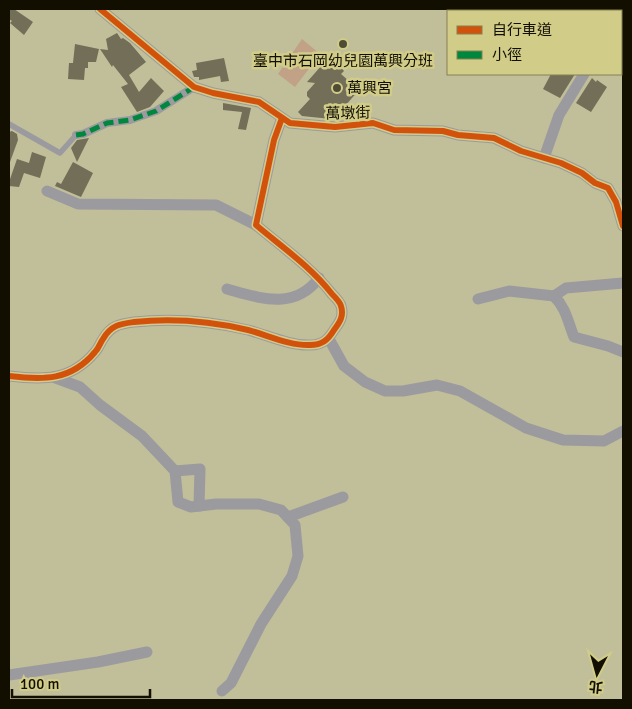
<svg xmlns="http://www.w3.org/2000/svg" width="632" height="709" font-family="Signika,'Noto Sans TC',sans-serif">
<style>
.green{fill:#c2a286}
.building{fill:#736e57}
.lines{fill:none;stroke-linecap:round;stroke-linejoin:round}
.service{stroke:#9b9a9e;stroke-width:5.5}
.pedestrian{stroke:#9b9a9e;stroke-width:8}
.minor{stroke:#9b9a9e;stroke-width:11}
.quiet{stroke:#00873e;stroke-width:5;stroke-dasharray:10 5;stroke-linecap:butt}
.cycleway-casing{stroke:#d2cc89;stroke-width:9}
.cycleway{stroke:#d3520b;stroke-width:6}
.poi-dot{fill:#4f4c36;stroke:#d2cc89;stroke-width:2}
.labels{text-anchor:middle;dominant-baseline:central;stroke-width:5;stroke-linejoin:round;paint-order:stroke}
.poi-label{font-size:15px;fill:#120f00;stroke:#d2cc89}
.street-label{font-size:15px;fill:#120f00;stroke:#d2cc89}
</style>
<rect width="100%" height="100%" fill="#c1be9a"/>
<!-- green -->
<polygon class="green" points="302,39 320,54 295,87 278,74"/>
<!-- building -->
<g class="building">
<polygon points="9,9 14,9 33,22 24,35 10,23 12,21 9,19"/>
<polygon points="117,33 121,39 123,38 130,43 146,62 129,75 139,92 151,78 164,91 150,107 137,112 121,87 128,84 113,65 112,67 100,49 108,50 106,39"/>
<polygon points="75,44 99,49 96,62 88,62 88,68 85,68 84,80 68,79 69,63 73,63"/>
<polygon points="224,58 229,81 221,82 220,76 199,80 199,77 194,77 192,71 197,70 196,63"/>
<polygon points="333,61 336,61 344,71 341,74 359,90 338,114 336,112 331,119 302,116 298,112 310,99 307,96 307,92 315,83 307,82 322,65 324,69"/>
<polygon points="551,74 575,74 560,98 543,89"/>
<polygon points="592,78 596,82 597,80 607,87 591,112 576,103"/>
<polygon points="223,103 251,108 246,130 238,129 242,112 223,110"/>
<polygon points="12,131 17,134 18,140 10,162 9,132"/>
<polygon points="89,138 77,162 71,148 77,140"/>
<polygon points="32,152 46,157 40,178 24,173 19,187 9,186 9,182 17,159 29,163"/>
<polygon points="73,162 93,173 81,197 55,186 57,182 61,184"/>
</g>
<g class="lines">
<!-- service -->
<g class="service">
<polyline points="531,9 543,11"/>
<polyline points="621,27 623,28"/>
<polyline points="9,124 60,153 76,135"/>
</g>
<!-- pedestrian -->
<polyline class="pedestrian" points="76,135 83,134 107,123 130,120 156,111 194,87"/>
<!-- minor -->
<g class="minor">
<polyline points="100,9 194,87 213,93 259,102 290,123 335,127 373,123 394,130 443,131 458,135 494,138 521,151 561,163 582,173 595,183 608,188 616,202 623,226"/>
<polyline points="544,158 559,115 584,74"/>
<polyline points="47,191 78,204 216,205 256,225"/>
<path d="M623 283 566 288 554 296C566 308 568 322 574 337L608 346 623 352"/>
<path d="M227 289C260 298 294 311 319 278"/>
<polyline points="478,299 509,291 554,296"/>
<polyline points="329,339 344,366 365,382 385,391 403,391 437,385 460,391 526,428 563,440 604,441 623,431"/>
<path d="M9 376C43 380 71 381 95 352 99 348 100 343 103 339 111 325 120 324 134 322 173 318 210 321 248 330 267 335 290 346 310 345 322 345 328 340 334 330 340 322 344 316 341 306 340 302 335 297 332 294 311 267 282 247 256 225L274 140 282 118"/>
<polyline points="53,377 80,387 100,405 142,436 175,471 178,502 191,507 216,504 259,504 281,510 295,525 298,556 292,576 261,624 231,683 222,691"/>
<polyline points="175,471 200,469 199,506"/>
<polyline points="288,517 343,497"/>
<polyline points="9,675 98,662 147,652"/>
</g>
<!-- quiet -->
<polyline class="quiet" points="76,135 83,134 107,123 130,120 156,111 194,87"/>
<defs>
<g id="cycleway">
<polyline points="100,9 194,87 213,93 259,102 290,123 335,127 373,123 394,130 443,131 458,135 494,138 521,151 561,163 582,173 595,183 608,188 616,202 623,226"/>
<path d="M9 376C43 380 71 381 95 352 99 348 100 343 103 339 111 325 120 324 134 322 173 318 210 321 248 330 267 335 290 346 310 345 322 345 328 340 334 330 340 322 344 316 341 306 340 302 335 297 332 294 311 267 282 247 256 225L274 140 282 118"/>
</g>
</defs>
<!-- cycleway casing -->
<use href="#cycleway" class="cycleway-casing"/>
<!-- cycleway -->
<use href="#cycleway" class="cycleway"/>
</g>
<!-- markers -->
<g class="poi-dot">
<circle cx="343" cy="44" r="5"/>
<circle cx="337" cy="88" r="5"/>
</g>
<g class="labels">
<!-- poi labels -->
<g class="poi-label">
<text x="343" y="61">臺中市石岡幼兒園萬興分班</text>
<text x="347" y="88" text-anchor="start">萬興宮</text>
</g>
<!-- street labels -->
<g class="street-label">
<text transform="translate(348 113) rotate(-1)">萬墩街</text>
</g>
</g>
<!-- border -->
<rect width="632" height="709" fill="none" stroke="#120f00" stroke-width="20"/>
<!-- legend -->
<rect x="447" y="10" width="175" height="65" fill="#d2cc89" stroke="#858052"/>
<rect x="457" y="26" width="25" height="8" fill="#d3520b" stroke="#858052"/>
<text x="492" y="35" font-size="15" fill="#120f00">自行車道</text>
<rect x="457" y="51" width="25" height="8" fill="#00873e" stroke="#858052"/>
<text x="492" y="60" font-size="15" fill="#120f00">小徑</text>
<!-- north arrow -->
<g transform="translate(597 674) rotate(186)" stroke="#d2cc89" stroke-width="4" paint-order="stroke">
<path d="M0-4L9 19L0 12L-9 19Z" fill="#120f00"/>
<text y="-8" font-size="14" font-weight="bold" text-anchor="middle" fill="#120f00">北</text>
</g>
<!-- scale -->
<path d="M12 689v8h138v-8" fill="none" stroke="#120f00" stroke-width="2.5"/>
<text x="20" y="689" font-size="15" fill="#120f00" stroke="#d2cc89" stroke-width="4" paint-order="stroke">100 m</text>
</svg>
